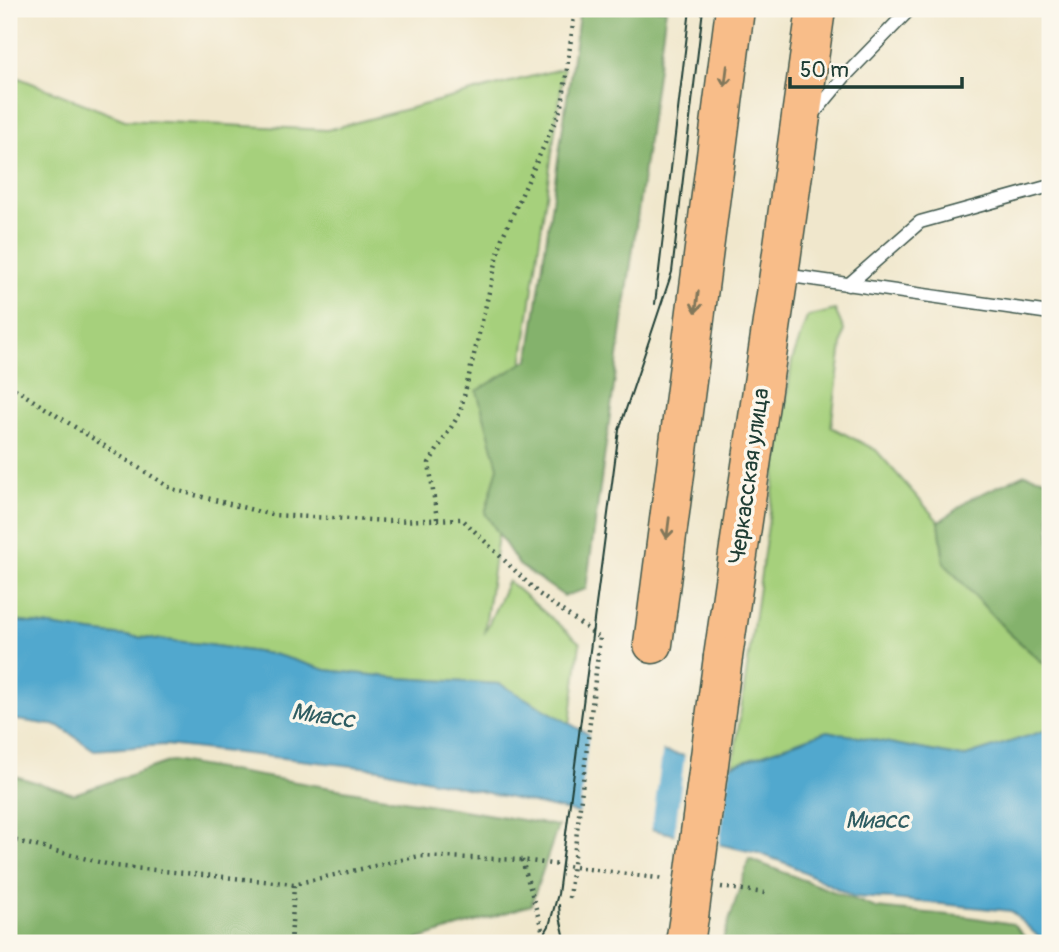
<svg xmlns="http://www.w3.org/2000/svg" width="1059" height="952" font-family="Pangolin,sans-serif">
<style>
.green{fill:#a6d07c;stroke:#628658;stroke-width:2}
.forest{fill:#84b26c;stroke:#527850;stroke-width:2}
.water{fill:#51a8ce;stroke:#387281;stroke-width:2}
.pier{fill:#f0e7cc}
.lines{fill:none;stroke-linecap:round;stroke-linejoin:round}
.lane-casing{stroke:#3e564b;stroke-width:15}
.primary-casing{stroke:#3e564b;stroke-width:41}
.path{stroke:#3e564b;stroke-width:4.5;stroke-dasharray:2 5;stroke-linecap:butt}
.lane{stroke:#fff;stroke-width:12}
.primary{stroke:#f8bd89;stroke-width:38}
.tram{stroke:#1f3d34;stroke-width:2}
.primary-bridge-casing{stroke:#3e564b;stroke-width:41;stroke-linecap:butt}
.path-bridge{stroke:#3e564b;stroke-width:4.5;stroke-dasharray:2 5;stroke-linecap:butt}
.primary-bridge{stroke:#f8bd89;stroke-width:38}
.oneway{stroke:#81775a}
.labels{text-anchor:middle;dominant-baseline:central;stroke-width:7;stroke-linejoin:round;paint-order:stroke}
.street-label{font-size:23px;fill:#1f3d34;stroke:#fbf7ec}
.water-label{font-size:24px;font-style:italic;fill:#2e5d62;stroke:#fbf7ec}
</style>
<rect width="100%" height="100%" fill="#fbf7ec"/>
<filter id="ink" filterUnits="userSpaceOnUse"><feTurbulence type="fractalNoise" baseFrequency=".0143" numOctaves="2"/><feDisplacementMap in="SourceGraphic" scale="14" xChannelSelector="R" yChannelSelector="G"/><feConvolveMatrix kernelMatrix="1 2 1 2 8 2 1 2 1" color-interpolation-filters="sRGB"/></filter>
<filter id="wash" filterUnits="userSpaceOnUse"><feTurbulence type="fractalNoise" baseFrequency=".00686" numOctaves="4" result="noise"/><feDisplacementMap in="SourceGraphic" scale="28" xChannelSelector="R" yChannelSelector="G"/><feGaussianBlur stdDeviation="1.57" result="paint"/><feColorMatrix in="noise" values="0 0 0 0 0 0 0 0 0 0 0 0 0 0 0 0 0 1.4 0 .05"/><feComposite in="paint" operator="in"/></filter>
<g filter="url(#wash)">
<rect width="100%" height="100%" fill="#f0e7cc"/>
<!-- green -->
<g class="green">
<polygon points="564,68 484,634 508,581 580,643 570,724 500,684 400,678 326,670 277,655 203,644 98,633 9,620 9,74 125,120 327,130"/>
<polygon points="835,310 844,330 831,427 876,450 939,522 944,563 1008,632 1050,669 1050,729 963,757 827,731 733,765 792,361 807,317"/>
</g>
<!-- forest -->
<g class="forest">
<polygon points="580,9 666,9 586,589 564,596 519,565 485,513 498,467 477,391 529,359"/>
<polygon points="1025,474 1050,480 1050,669 1008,632 944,563 939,522 972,498"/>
<polygon points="171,761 558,826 531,905 406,943 9,943 9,774 74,794"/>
<polygon points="749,859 876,908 969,917 1013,924 1030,943 722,943"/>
</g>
<!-- water -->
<polygon class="water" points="9,620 98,633 203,644 277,655 326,670 400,678 500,684 597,739 733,765 827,731 963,757 1050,729 1050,943 1045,943 1011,911 891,899 854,897 788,864 758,853 380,769 165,745 94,750 59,726 9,719"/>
<!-- pier -->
<g class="pier">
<polygon points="589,731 598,736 663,748 651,833 579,817"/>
<polygon points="685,752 731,761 719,848 674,838"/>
</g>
</g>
<g filter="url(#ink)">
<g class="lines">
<defs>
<g id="lane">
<polyline points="811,117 845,76 910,9"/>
<polyline points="784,275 1050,313"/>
<polyline points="848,285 920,222 1050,186"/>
</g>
<g id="primary">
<polyline points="653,644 735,9"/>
<polyline points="723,657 779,274 816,9"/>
<polyline points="685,943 689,917"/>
</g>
</defs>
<!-- lane casing -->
<use href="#lane" class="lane-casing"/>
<!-- primary casing -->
<use href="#primary" class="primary-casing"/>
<!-- path -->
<g class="path">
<polyline points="9,385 172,489 272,515 390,521 462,519 539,594 600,638"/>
<polyline points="437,519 429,463 460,413 502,238 562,106 575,9"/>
<polyline points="9,839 114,866 294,884 419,856 522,860 664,879"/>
<polyline points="522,860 546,943"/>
<polyline points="721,887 765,893"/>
<polyline points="291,943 294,884"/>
</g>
<!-- lane -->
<use href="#lane" class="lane"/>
<!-- primary -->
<use href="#primary" class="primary"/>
<!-- tram -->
<g class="tram">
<polyline points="655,304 690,9"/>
<polyline points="559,905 560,917 566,943"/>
<polyline points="539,943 549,926 558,894 619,430 672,272 703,9"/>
</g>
<defs>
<polyline id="primary-bridge" points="689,917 723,657"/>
</defs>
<!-- primary-bridge casing -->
<use href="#primary-bridge" class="primary-bridge-casing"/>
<!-- path-bridge -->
<polyline class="path-bridge" points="569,898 600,638"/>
<!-- primary-bridge -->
<use href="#primary-bridge" class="primary-bridge"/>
</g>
<!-- one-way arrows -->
<defs><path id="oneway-shaft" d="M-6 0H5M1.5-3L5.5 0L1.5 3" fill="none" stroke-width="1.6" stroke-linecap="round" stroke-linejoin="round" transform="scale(1.75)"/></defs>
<g class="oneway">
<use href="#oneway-shaft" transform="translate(726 76) rotate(97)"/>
<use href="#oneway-shaft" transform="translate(697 302) rotate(97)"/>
<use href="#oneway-shaft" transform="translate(668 528) rotate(97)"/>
</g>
</g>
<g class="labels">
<!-- street labels -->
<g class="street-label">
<text transform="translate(749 476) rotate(-82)">Черкасская улица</text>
</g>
<!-- water labels -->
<g class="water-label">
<text transform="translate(323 716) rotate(8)">Миасс</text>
<text x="877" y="820">Миасс</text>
</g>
</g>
<!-- margin -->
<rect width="1059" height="952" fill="none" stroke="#fbf7ec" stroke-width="35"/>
<!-- scale -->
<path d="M790 77v10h172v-10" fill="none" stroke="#1f3d34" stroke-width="3.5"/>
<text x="800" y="77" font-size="21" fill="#1f3d34" stroke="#fbf7ec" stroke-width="5" paint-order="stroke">50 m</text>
</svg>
